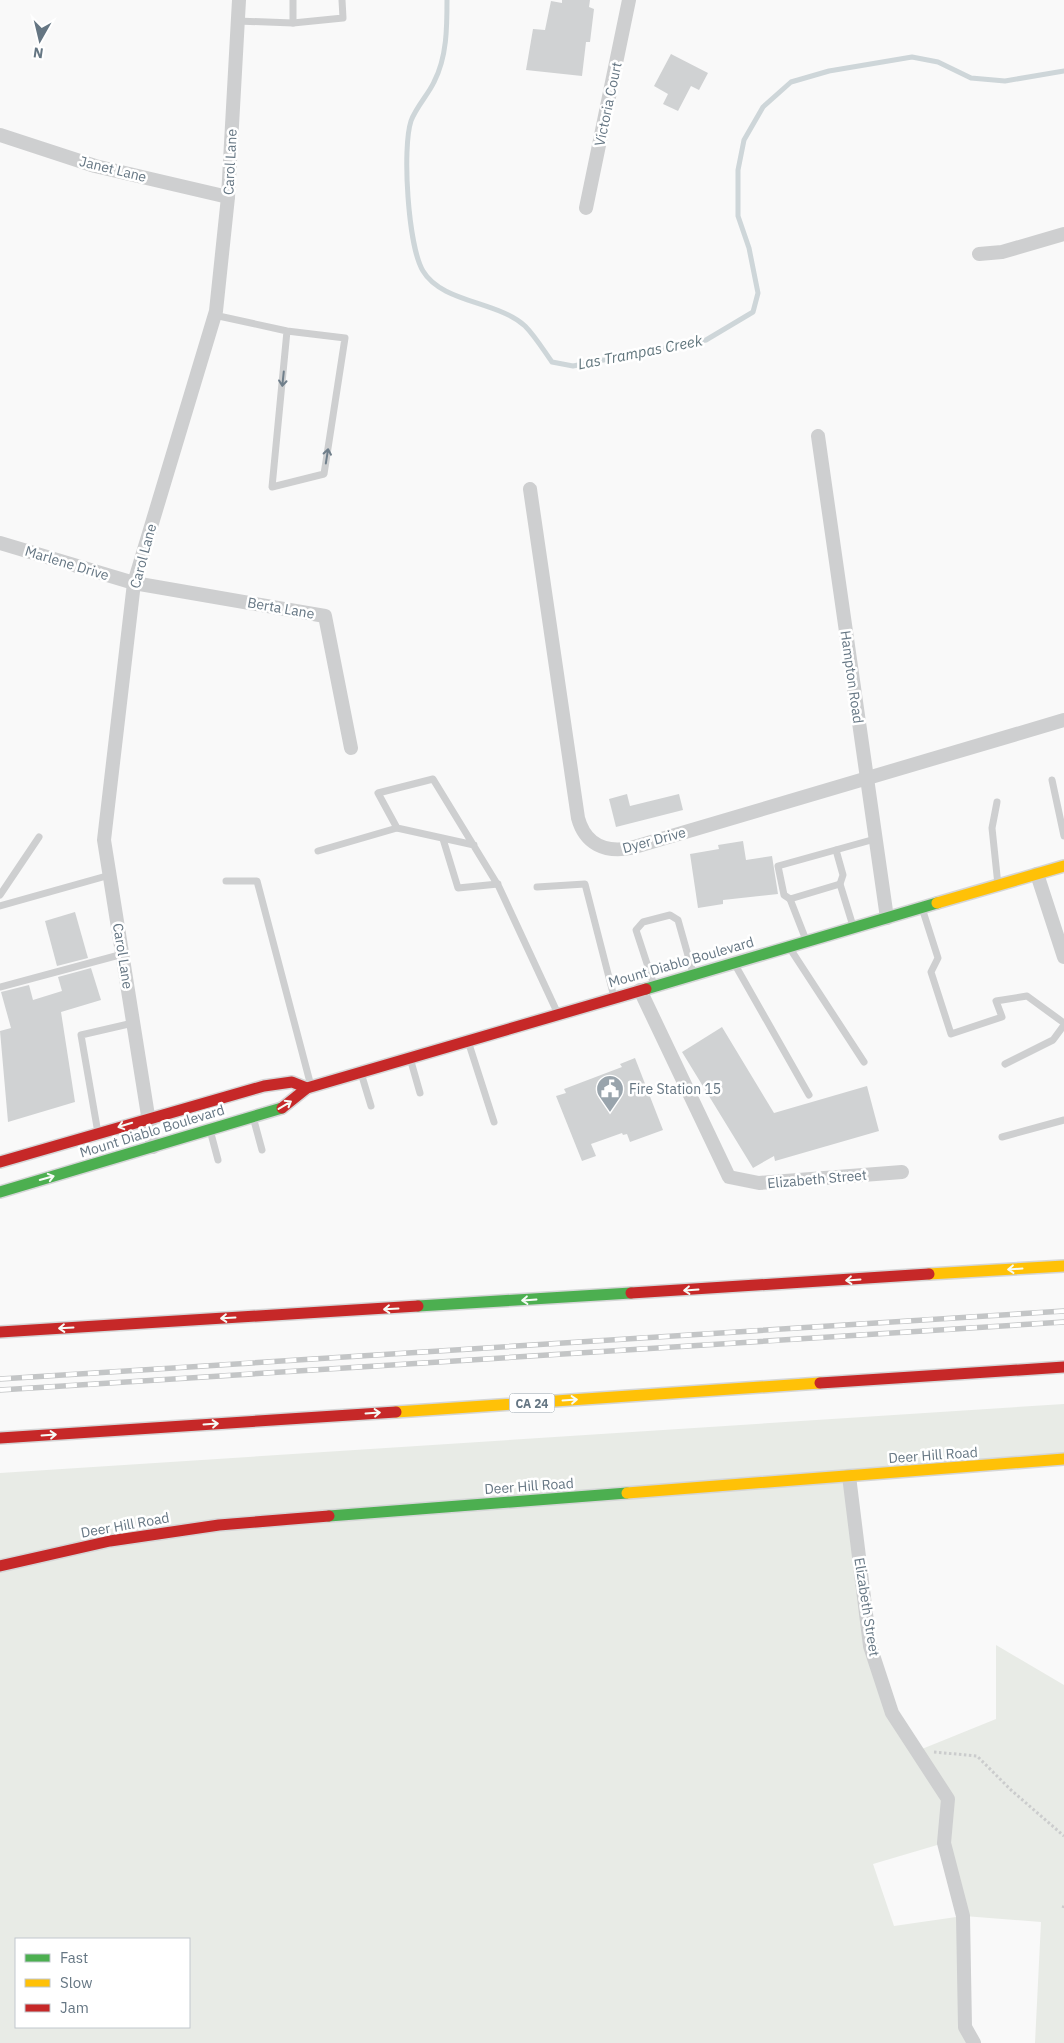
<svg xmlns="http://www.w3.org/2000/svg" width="1064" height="2043" font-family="'IBM Plex Sans',sans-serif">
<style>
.green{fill:#e8ebe6;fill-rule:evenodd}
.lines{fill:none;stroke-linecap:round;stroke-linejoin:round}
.stream{stroke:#ced6d9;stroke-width:5}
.building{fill:#d0d2d3}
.fast-casing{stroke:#d5d6d7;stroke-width:14}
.slow-casing{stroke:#d5d6d7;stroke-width:14}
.jam-casing{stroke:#d5d6d7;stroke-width:14}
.path{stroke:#cbcccd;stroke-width:3;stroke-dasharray:2.5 2.5;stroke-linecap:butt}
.lane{stroke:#cecfd0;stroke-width:7}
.street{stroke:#cecfd0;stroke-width:14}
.fast{stroke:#4caf50;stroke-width:11}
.slow{stroke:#ffc107;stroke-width:11}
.jam{stroke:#c62828;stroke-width:11}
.rail-casing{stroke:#c3c5c6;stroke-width:5.5}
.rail{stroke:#fff;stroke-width:4;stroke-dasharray:11;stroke-linecap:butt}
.oneway{stroke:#707f8b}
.oneway2{stroke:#f6fbf6}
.labels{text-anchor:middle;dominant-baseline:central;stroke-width:5;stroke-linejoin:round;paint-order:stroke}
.shield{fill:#fff;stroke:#939fa8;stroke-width:1}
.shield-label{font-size:12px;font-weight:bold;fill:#657683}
.street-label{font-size:14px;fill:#657683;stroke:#fff}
.poi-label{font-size:14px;fill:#657683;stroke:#fff;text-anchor:start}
.water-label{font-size:15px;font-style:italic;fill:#60757c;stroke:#fff}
</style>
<rect width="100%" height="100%" fill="#f9f9f9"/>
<!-- green -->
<path class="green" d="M1064 1404V1459L849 1476 870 1646 892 1713 917 1751 996 1719V1645L1064 1685V2043H1035L1041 1922 964 1916 965 2027 974 2043H0V1473ZM944 1843 963 1916 894 1926 873 1864ZM16 1939H189V2027H16Z"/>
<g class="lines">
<!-- stream -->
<path class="stream" d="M447 0C447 27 447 57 434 82 428 95 416 107 411 121 402 148 408 246 423 271 442 303 498 301 525 326 535 336 544 351 552 362L573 366 706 340 753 312 758 293 749 248 738 216V170L744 140 763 107 791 82 829 71 912 57 938 62 971 78 1005 81 1064 71"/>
</g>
<!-- building -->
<g class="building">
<polygon points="562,0 590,0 589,7 594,9 590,42 586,42 582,76 526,70 533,29 545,30 551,1 562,3"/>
<polygon points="671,54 708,73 699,90 691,86 678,111 663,104 668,94 654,86"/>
<polygon points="627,794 630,806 679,794 683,810 616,827 609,799"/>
<polygon points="743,841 746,860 772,856 778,894 723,900 723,904 698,908 690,854 719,849 718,845"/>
<polygon points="75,912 88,958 57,966 45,921"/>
<polygon points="91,968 101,1000 61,1012 75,1102 8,1122 0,1031 11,1028 1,992 29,985 33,1000 62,991 58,977"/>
<polygon points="722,1027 774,1113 867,1086 879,1131 775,1161 774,1156 753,1168 682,1052"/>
<polygon points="635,1058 663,1130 630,1142 627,1134 623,1135 622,1133 591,1144 596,1156 582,1161 556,1096 566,1093 564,1089 622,1067 620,1064"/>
</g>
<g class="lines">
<defs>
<g id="fast">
<polyline points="646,989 937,903"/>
<polyline points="0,1192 282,1108"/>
<polyline points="418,1306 631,1293"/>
<polyline points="329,1516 627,1493"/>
</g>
<g id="slow">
<polyline points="937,903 1064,866"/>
<polyline points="929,1274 1064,1266"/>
<polyline points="396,1412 820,1383"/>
<polyline points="627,1493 1064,1459"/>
</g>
<g id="jam">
<polyline points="282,1108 307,1088 646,989"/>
<polyline points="0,1162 264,1086 292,1082 307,1088"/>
<polyline points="631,1293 929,1274"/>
<polyline points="0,1332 418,1306"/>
<polyline points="820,1383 1064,1367"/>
<polyline points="0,1438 396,1412"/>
<polyline points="0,1566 110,1541 219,1525 329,1516"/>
</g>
</defs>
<!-- fast casing -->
<use href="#fast" class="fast-casing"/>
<!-- slow casing -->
<use href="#slow" class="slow-casing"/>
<!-- jam casing -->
<use href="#jam" class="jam-casing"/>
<!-- path -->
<g class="path">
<polyline points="934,1752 977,1756 1011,1790 1064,1836"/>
<polyline points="1063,1908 1064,1905"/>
</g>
<!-- lane -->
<g class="lane">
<polyline points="238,21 293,23 343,18 342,0"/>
<polyline points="293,23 293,0"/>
<polyline points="214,315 287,331 345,338 324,474 272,487 287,331"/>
<polyline points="1052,780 1064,836"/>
<polyline points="997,802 992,828 998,885"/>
<polyline points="443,839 458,888 498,884"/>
<polyline points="474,845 397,828 378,793 433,779 499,887 558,1014"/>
<polyline points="836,850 843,875 840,884 853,926"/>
<polyline points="318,851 397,828"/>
<polyline points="226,881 257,881 311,1086"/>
<polyline points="537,887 585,884 614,997"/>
<polyline points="0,895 39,837"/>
<polyline points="790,899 840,884"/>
<polyline points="0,906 110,875"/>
<polyline points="922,908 938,958 931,972 951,1034 1002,1017 996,1001 1027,996 1064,1023"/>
<polyline points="806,940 790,899 784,895 778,866 875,839"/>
<polyline points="789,947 864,1062"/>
<polyline points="734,963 809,1095"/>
<polyline points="654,985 636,930 643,922 670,915 678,920 693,973"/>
<polyline points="0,987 123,954"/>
<polyline points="468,1041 494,1122"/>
<polyline points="410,1058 420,1093"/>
<polyline points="1005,1064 1053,1040 1064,1025"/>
<polyline points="361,1073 371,1106"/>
<polyline points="253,1117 262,1150"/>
<polyline points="210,1130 218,1160"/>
<polyline points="98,1133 81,1035 133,1023"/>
<polyline points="1002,1137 1064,1120"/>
</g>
<!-- street -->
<g class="street">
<polyline points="0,135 95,166 228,197"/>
<polyline points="586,208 629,0"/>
<polyline points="979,254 1002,252 1064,234"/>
<polyline points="818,436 887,918"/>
<path d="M530 489 578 818C585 844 605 853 631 848L1064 720"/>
<polyline points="0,543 134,583 325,616 351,748"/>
<polyline points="1037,874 1064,957"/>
<polyline points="640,990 729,1177 759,1183 902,1172"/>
<polyline points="153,1147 104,840 134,583 216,311 228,197 239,0"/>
<polyline points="849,1476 870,1646 892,1713 948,1799 944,1843 963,1916 965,2027 974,2043"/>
</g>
<!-- fast -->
<use href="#fast" class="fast"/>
<!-- slow -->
<use href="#slow" class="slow"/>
<!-- jam -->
<use href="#jam" class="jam"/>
<defs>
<g id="rail">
<polyline points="0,1379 1064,1311"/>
<polyline points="0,1390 1064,1322"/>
</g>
</defs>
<!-- rail casing -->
<use href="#rail" class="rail-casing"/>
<!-- rail -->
<use href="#rail" class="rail"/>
</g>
<!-- one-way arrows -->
<defs><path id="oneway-shaft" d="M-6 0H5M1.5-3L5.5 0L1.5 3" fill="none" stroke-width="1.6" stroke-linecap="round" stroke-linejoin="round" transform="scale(1.25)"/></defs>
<g class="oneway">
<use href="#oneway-shaft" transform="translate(283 379) rotate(96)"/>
<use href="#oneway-shaft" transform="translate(327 456) rotate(-81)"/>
</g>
<g class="oneway2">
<use href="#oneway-shaft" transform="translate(285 1105) rotate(-31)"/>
<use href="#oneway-shaft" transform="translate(125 1125) rotate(163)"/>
<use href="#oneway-shaft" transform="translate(47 1178) rotate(-16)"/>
<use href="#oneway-shaft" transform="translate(1015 1269) rotate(176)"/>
<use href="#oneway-shaft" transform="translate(853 1280) rotate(176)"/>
<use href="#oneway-shaft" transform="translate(691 1290) rotate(176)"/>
<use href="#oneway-shaft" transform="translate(529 1300) rotate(176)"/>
<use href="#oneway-shaft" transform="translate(391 1309) rotate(177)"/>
<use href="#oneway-shaft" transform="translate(228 1318) rotate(177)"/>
<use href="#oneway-shaft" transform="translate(66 1328) rotate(177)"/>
<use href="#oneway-shaft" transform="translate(570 1400) rotate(-4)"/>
<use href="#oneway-shaft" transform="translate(373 1413) rotate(-4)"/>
<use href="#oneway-shaft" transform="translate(211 1424) rotate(-4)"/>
<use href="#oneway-shaft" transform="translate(49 1435) rotate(-4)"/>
</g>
<!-- icons -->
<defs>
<symbol id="civic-pin" viewBox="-11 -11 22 30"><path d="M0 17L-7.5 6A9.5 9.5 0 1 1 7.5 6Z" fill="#99a4ac" stroke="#fff"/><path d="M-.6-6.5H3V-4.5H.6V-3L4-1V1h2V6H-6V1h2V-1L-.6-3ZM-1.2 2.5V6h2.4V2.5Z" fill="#fff"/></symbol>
</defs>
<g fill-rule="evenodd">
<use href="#civic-pin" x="594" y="1073" width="32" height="43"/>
</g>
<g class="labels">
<!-- shield labels -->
<rect class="shield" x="509.5" y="1393.5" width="45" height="19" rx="4"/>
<g class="shield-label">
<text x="532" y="1403">CA 24</text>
</g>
<!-- street labels -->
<g class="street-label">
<text transform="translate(608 104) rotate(-78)">Victoria Court</text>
<text transform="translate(230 162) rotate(-87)">Carol Lane</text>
<text transform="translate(113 169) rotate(14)">Janet Lane</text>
<text transform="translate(143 556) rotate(-75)">Carol Lane</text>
<text transform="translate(67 563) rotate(17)">Marlene Drive</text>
<text transform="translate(281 608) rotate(10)">Berta Lane</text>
<text transform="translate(852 677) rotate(82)">Hampton Road</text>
<text transform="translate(654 840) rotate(-15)">Dyer Drive</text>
<text transform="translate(123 956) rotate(81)">Carol Lane</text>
<text transform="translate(681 962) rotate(-16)">Mount Diablo Boulevard</text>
<text transform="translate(152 1131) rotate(-17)">Mount Diablo Boulevard</text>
<text transform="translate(817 1179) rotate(-5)">Elizabeth Street</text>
<text transform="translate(933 1455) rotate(-4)">Deer Hill Road</text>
<text transform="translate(529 1486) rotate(-4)">Deer Hill Road</text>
<text transform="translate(125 1525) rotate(-10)">Deer Hill Road</text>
<text transform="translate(867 1607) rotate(81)">Elizabeth Street</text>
</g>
<!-- poi labels -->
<g class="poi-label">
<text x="629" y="1089">Fire Station 15</text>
</g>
<!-- water labels -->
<g class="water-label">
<text transform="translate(640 352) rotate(-11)">Las Trampas Creek</text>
</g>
</g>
<!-- legend -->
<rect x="15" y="1938" width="175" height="90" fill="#ffffff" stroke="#c1c8cd"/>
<rect x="25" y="1954" width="25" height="8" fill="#4caf50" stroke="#c1c8cd"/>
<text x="60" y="1963" font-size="15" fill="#657683">Fast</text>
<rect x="25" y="1979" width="25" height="8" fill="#ffc107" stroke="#c1c8cd"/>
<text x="60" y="1988" font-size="15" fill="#657683">Slow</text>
<rect x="25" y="2004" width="25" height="8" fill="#c62828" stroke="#c1c8cd"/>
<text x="60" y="2013" font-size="15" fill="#657683">Jam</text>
<!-- north arrow -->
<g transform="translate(40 40) rotate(188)" stroke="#ffffff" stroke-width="4" paint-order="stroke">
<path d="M0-4L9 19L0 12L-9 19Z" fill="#657683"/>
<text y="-8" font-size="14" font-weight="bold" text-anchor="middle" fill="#657683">N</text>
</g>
</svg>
